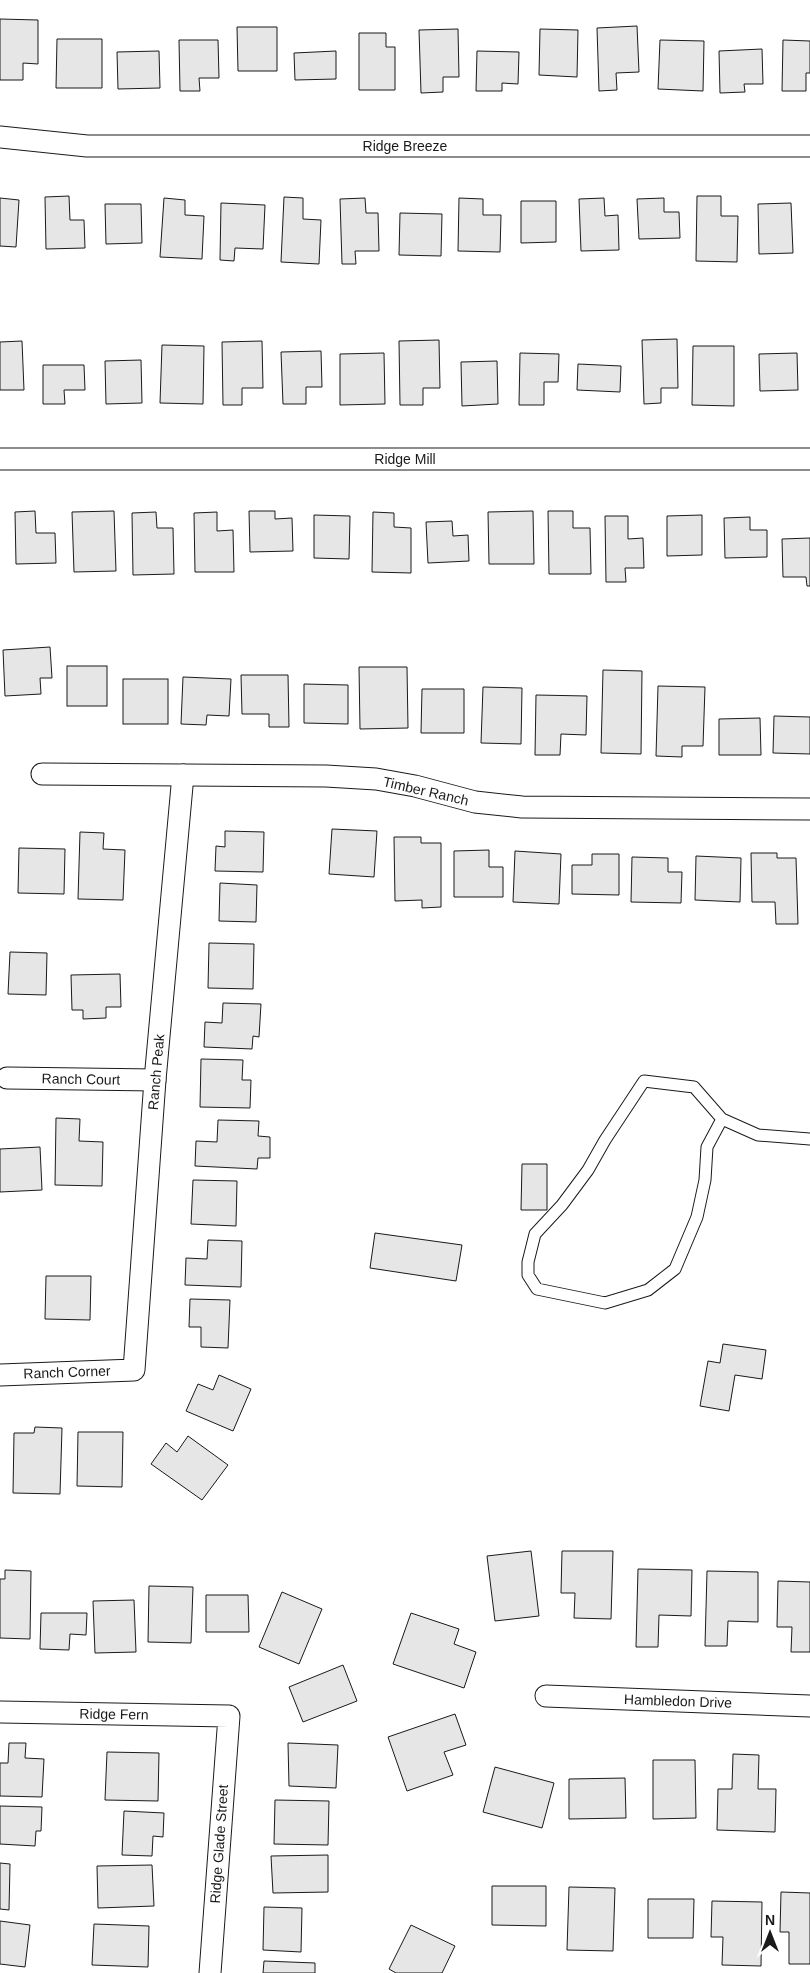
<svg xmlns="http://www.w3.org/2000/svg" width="810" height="1973" font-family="Helvetica,sans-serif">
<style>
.building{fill:#e6e6e6;stroke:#1a1a1a}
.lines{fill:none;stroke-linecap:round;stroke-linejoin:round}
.lane-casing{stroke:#1a1a1a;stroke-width:13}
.street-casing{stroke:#1a1a1a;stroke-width:23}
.lane{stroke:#fff;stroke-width:11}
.street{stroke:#fff;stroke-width:21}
.labels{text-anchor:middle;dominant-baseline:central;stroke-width:4;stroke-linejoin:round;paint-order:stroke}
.street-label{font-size:14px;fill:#1a1a1a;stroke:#fff}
</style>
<rect width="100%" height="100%" fill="#fff"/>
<!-- building -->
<g class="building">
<polygon points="0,19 38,20 38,64 23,63 23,80 0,80"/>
<polygon points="637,26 639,72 616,73 617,90 599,91 597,28"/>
<polygon points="237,27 277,27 277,71 238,71"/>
<polygon points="458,29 459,77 443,77 443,92 421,93 419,30"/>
<polygon points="540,29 578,30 577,77 539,75"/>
<polygon points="359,33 386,33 386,47 395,47 395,90 359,90"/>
<polygon points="57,39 102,39 102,88 56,88"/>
<polygon points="179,40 218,40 219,78 199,78 200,91 180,91"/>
<polygon points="660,40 704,41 703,91 658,89"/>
<polygon points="783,40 810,41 810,73 806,73 806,91 782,91"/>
<polygon points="762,49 763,84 744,84 745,92 720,93 719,51"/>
<polygon points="159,51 160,88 118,89 117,52"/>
<polygon points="336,51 336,79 295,80 294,53"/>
<polygon points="477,51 519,52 518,84 502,83 502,91 476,91"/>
<polygon points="69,196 70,220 84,220 85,248 46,249 45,197"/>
<polygon points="697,196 721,196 721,216 738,216 737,262 696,261"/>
<polygon points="284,197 303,198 303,219 321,220 319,264 281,262"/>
<polygon points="0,198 19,200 16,247 0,246"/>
<polygon points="164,198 185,200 185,215 204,216 202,259 160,257"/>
<polygon points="365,198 366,213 378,213 379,251 355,251 356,264 342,264 340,199"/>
<polygon points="459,198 483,199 483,215 501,215 500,252 458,251"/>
<polygon points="604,198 605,216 618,215 619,250 581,251 579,199"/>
<polygon points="664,198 664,212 679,212 680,238 639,239 637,199"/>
<polygon points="521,201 556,201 556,242 521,243"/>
<polygon points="221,203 265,205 263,249 235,248 234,261 220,260"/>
<polygon points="791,203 793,253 759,254 758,204"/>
<polygon points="105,204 141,204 142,243 106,244"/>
<polygon points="400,213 442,214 441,256 399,255"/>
<polygon points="677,339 678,388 661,388 661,403 644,404 642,340"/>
<polygon points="439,340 440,388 423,388 423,405 400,405 399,341"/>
<polygon points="22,341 24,390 0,390 0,342"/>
<polygon points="262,341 263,388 242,388 242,405 223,405 222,342"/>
<polygon points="162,345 204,346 203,404 160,403"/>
<polygon points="693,346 734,346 734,406 692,405"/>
<polygon points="321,351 322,387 306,387 306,404 283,404 281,352"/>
<polygon points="384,353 385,404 340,405 340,354"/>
<polygon points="520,353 559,354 558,382 544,382 544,405 519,405"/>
<polygon points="797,353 798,390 760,391 759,354"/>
<polygon points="141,360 142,403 106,404 105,361"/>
<polygon points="497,361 498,404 462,406 461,362"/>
<polygon points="578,364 621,366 620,392 577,390"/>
<polygon points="43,365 84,365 85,390 64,390 65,404 43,404"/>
<polygon points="35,511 36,533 55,533 56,563 16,564 15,512"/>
<polygon points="114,511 116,571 74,572 72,512"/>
<polygon points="249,511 275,511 275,519 292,518 293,551 250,552"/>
<polygon points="533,511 534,564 489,564 488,512"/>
<polygon points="548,511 573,511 573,528 590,528 591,574 549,574"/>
<polygon points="156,512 157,528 173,528 174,574 133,575 132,513"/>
<polygon points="217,512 217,531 233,530 234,572 195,572 194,513"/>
<polygon points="373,512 394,513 394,527 411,528 411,573 372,572"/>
<polygon points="314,515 350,516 349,559 314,558"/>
<polygon points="702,515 702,555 667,556 667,516"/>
<polygon points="605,516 628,516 628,539 643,538 644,568 625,568 626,582 606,582"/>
<polygon points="750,517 750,530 767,530 767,557 725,558 724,518"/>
<polygon points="452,521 453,536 468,535 469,561 428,563 426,522"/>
<polygon points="810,538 810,586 807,586 806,577 783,577 782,539"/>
<polygon points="50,647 52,678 40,678 41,694 5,696 3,650"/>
<rect x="67" y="666" width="40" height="40"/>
<polygon points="359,667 407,667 408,728 360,729"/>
<polygon points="603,670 642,671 641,754 601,753"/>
<polygon points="241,675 288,675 289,727 269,727 269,714 242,714"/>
<polygon points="183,677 231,679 229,716 207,715 206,725 181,724"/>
<rect x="123" y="679" width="45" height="45"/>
<polygon points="304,684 348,685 348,724 304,723"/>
<polygon points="658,686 705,687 703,746 682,746 682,757 656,756"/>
<polygon points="483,687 522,688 521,744 481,743"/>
<polygon points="422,689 464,689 464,733 421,733"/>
<polygon points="536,695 587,696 586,735 561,734 560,755 535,755"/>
<polygon points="774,716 810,717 810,754 773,753"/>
<polygon points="760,718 761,755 719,755 719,719"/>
<polygon points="332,829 377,831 374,877 329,874"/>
<polygon points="225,831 264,832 263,872 215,871 216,846 225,847"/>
<polygon points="80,832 104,833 103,849 125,850 123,900 78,899"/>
<polygon points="394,837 421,837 421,843 441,843 441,907 422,908 422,900 395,901"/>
<polygon points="19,848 65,849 64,894 18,893"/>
<polygon points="489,850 489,867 503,867 503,897 454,897 454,851"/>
<polygon points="515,851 561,854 559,904 513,902"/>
<polygon points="751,853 777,853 777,858 796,858 798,924 776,924 775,902 752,902"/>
<polygon points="592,854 619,854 619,895 572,894 572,865 592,865"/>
<polygon points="696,856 741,858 740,902 695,900"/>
<polygon points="632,857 668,858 668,872 682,872 681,903 631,902"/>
<polygon points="220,883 257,885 256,922 219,921"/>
<polygon points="209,943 254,944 253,989 208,988"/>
<polygon points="10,952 47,953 46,995 8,994"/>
<polygon points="120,974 121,1007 106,1007 106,1018 83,1019 83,1010 72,1010 71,975"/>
<polygon points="223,1003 261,1004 259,1037 253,1036 252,1049 204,1047 205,1022 222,1023"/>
<polygon points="201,1059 243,1060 242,1080 251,1080 250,1108 200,1107"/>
<polygon points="56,1118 80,1119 79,1141 103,1142 102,1186 55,1185"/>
<polygon points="218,1120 259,1121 258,1136 270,1137 270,1158 258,1158 257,1169 195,1166 196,1141 217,1142"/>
<polygon points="40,1147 42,1190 0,1192 0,1149"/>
<polygon points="522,1164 547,1164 547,1210 521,1210"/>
<polygon points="193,1180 237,1181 236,1226 191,1224"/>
<polygon points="375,1233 462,1245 456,1281 370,1268"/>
<polygon points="208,1240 242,1241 241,1287 185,1285 186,1258 207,1259"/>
<polygon points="46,1276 91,1276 90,1320 45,1319"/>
<polygon points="190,1299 230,1300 228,1348 201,1347 201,1327 189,1327"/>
<polygon points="723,1344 766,1350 762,1379 735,1375 729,1411 700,1406 708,1361 720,1363"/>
<polygon points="219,1375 251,1389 233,1431 186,1411 198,1384 213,1390"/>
<polygon points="35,1427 62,1428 60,1494 13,1493 14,1433 34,1433"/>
<polygon points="78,1432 123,1432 122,1487 77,1486"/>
<polygon points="188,1436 228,1465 202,1500 151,1464 166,1443 177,1452"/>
<polygon points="531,1551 539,1616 495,1621 487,1556"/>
<polygon points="562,1551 613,1551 611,1619 574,1618 575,1593 561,1593"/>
<polygon points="638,1569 692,1570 691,1616 659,1615 658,1647 636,1647"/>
<polygon points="5,1570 31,1571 30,1639 0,1638 0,1579 5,1579"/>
<polygon points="707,1571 758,1572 758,1622 728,1621 727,1646 705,1646"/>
<polygon points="778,1581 810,1582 810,1652 791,1652 792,1627 777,1627"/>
<polygon points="149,1586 193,1587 191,1643 148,1642"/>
<polygon points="282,1592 322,1609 299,1664 259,1647"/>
<polygon points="206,1595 248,1595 249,1632 206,1632"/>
<polygon points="134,1600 136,1652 95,1653 93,1601"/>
<polygon points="41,1613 87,1613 86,1635 70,1634 69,1650 40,1649"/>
<polygon points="411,1613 459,1629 454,1644 476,1652 464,1688 393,1664"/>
<polygon points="343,1665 357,1701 303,1722 289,1687"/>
<polygon points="455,1714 466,1745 444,1752 453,1775 407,1791 388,1737"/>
<polygon points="9,1743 26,1743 25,1758 44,1759 42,1797 0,1796 0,1763 8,1763"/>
<polygon points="288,1743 338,1745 336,1788 289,1786"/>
<polygon points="107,1752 159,1753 158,1801 105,1800"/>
<polygon points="733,1754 759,1755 758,1789 776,1789 775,1832 717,1830 718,1789 732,1789"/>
<polygon points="653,1760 695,1760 696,1818 653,1819"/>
<polygon points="495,1767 554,1783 542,1828 483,1812"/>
<polygon points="625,1778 626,1818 569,1819 569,1779"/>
<polygon points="275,1800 329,1801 328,1845 274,1844"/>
<polygon points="0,1806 42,1807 41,1831 36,1831 35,1846 0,1844"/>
<polygon points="124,1811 164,1813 163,1837 153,1836 152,1856 122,1855"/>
<polygon points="328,1855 328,1892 273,1893 271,1856"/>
<polygon points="0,1863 10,1864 9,1910 0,1909"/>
<polygon points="152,1865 154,1906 98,1908 97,1866"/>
<polygon points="492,1886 546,1886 546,1926 492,1925"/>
<polygon points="569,1887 615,1888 613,1951 567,1950"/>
<polygon points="781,1892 810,1893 810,1964 789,1964 789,1932 780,1932"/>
<polygon points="648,1899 694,1899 693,1938 648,1938"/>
<polygon points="712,1901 762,1902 761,1966 722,1965 723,1937 711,1937"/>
<polygon points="264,1907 302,1908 301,1952 263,1950"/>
<polygon points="0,1921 30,1925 25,1967 0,1964"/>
<polygon points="94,1924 149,1926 148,1967 92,1965"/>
<polygon points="411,1925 455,1946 442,1973 396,1973 389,1969"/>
<polygon points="264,1961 315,1963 315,1973 263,1973"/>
</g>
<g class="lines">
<defs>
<polyline id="lane" points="722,1119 707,1147 705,1180 697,1217 675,1269 648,1290 605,1303 537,1289 528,1275 528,1262 535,1234 562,1205 588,1170 605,1140 644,1081 694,1087 722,1119 758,1135 810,1139"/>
<g id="street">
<polyline points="0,137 87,146 810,146"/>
<polyline points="0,459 810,459"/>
<polyline points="42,774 326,776 376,779 415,786 475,802 522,807 810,809"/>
<polyline points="7,1078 155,1080"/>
<polyline points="0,1375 134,1370 155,1080 183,775"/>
<polyline points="546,1696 810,1706"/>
<polyline points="0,1712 229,1716 210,1973"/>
</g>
</defs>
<!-- lane casing -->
<use href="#lane" class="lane-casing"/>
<!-- street casing -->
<use href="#street" class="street-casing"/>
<!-- lane -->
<use href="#lane" class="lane"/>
<!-- street -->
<use href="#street" class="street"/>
</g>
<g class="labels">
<!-- street labels -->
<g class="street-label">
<text x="405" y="146">Ridge Breeze</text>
<text x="405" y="459">Ridge Mill</text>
<text transform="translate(426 791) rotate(13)">Timber Ranch</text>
<text transform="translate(156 1072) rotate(-85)">Ranch Peak</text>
<text transform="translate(81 1079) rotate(1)">Ranch Court</text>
<text transform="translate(67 1372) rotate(-2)">Ranch Corner</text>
<text transform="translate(678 1701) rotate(2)">Hambledon Drive</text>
<text transform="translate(114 1714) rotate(1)">Ridge Fern</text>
<text transform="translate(219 1844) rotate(-86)">Ridge Glade Street</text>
</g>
</g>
<!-- north arrow -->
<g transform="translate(770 1933)" stroke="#ffffff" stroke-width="4" paint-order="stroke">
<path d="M0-4L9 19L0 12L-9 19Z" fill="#1a1a1a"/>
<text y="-8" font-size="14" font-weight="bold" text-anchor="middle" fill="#1a1a1a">N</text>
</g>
</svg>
